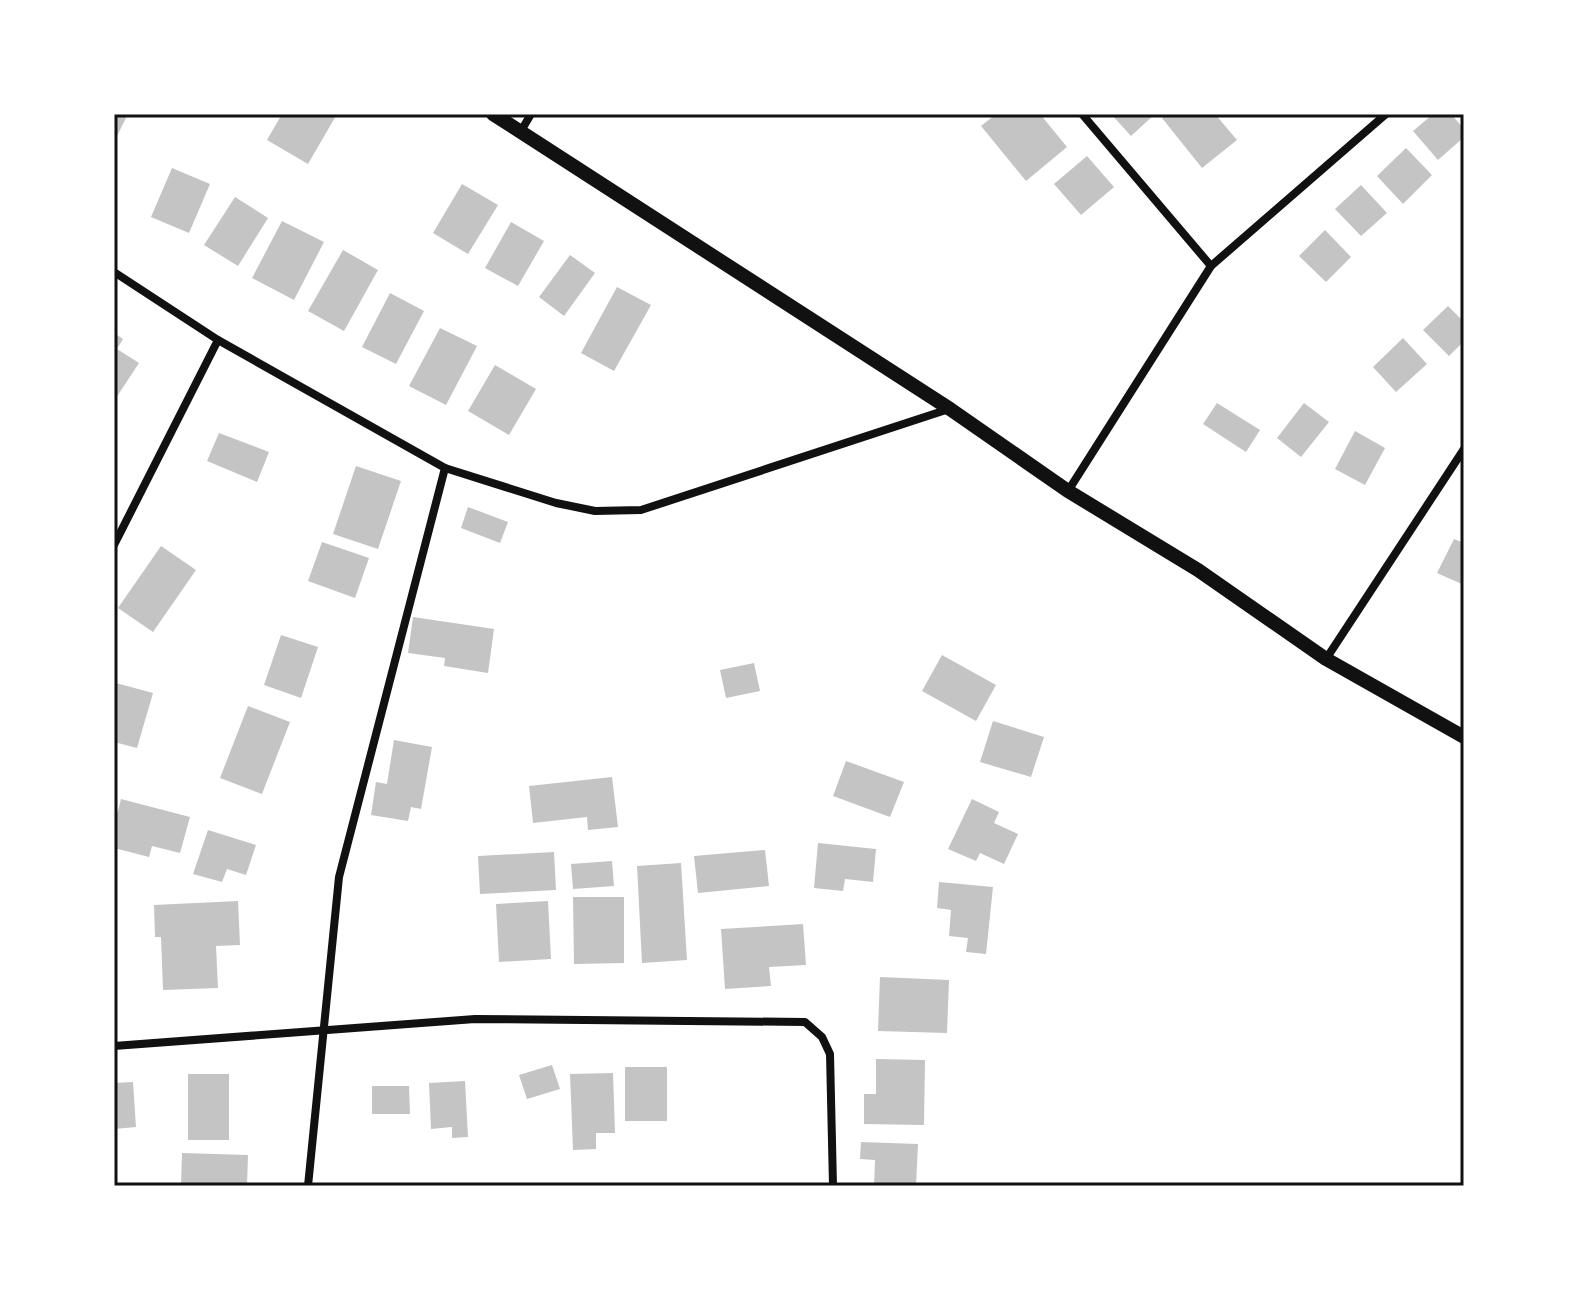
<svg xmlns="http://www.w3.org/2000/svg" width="1578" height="1300" font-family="'Fira Sans Condensed',sans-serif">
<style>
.building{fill:#c4c4c4}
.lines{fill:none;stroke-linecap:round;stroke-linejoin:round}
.minor{stroke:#111;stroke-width:8}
.tertiary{stroke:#111;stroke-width:14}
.neatline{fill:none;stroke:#111;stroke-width:3}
</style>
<rect width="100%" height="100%" fill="#fff"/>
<!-- building -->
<g class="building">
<polygon points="114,114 128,114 114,142"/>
<polygon points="282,114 337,114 308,164 267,140"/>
<polygon points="996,114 1040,114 1067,147 1026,181 981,126"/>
<polygon points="1111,114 1155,114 1131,136"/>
<polygon points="1166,114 1215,114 1237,140 1202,168 1162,118"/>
<polygon points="1433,114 1451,114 1464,129 1464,137 1438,160 1413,131"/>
<polygon points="1406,148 1432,175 1403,204 1377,176"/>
<polygon points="1087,156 1114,187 1081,215 1054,184"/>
<polygon points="172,168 210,184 189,233 151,217"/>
<polygon points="462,184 498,205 468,254 433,233"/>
<polygon points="1361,185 1387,213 1361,236 1335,209"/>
<polygon points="235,197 268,218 238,266 204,245"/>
<polygon points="282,221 324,242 294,300 252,278"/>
<polygon points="511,222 544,241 518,286 485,268"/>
<polygon points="1325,230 1351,257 1326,282 1299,256"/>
<polygon points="343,250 378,270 344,331 308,311"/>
<polygon points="570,255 595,273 564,316 539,297"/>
<polygon points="617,287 651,305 614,371 581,353"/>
<polygon points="390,293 424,311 396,364 362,347"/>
<polygon points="1448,306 1464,322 1464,341 1449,356 1423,330"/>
<polygon points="440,328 477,346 446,405 409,386"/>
<polygon points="114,333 123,339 117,349 139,363 114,401"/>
<polygon points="1403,338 1427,364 1396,392 1373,367"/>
<polygon points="495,365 536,389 509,435 468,411"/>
<polygon points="1217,403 1260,430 1246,452 1203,424"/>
<polygon points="1304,403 1329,422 1301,457 1277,438"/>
<polygon points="1355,431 1385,448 1365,485 1335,469"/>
<polygon points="219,433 269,452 257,482 207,461"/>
<polygon points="356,466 401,481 378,549 333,534"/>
<polygon points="468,507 508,522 500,543 461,528"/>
<polygon points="1454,539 1464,543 1464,585 1437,573"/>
<polygon points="322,542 369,558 355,598 308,581"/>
<polygon points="161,546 196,570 153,632 118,608"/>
<polygon points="413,617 494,629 488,673 444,666 445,658 408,653"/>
<polygon points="281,635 318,647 301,698 264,685"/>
<polygon points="942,655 996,685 976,721 922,691"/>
<polygon points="754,663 760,691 726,698 720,670"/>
<polygon points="116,683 153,693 137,748 114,742"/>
<polygon points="248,706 290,722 262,794 220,778"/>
<polygon points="993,721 1044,737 1031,777 980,762"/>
<polygon points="394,740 432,747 421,809 411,807 408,821 371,815 376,782 387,784"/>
<polygon points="846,761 904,782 890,817 833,796"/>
<polygon points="612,777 618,827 588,830 587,817 533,823 529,786"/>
<polygon points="121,799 190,817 180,853 152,846 149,857 114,848 114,827"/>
<polygon points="972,799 999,812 994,823 1018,834 1004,864 980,853 976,861 948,849"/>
<polygon points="208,830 256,845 246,875 227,869 222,882 193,874"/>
<polygon points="818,843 876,849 873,882 845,879 843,891 814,888"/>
<polygon points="765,850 769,886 698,893 694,856"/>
<polygon points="554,852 556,890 480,894 478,856"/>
<polygon points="612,861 614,886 573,889 571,864"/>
<polygon points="681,863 687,960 642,963 637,866"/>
<polygon points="939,882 993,887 986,954 966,952 968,938 949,936 951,910 937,908"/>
<polygon points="573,897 624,897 624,963 574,964"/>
<polygon points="238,901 240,945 216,946 218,988 163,990 161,937 155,937 154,905"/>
<polygon points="548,901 551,959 499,962 496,904"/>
<polygon points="803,924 806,965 769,967 771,986 725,989 721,929"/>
<polygon points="880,977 949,980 947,1033 878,1031"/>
<polygon points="876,1059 925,1060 924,1125 864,1124 864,1094 876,1094"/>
<polygon points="552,1065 560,1089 527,1099 519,1075"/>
<rect x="625" y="1067" width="42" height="54"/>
<polygon points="613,1073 615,1133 596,1133 596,1149 573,1150 570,1074"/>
<rect x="188" y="1074" width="41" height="66"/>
<polygon points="465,1081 468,1137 452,1138 452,1127 431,1129 429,1083"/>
<polygon points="133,1082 136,1127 114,1129 114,1083"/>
<polygon points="372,1086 409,1086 410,1114 372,1114"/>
<polygon points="861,1142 918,1144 916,1186 874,1186 875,1160 860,1159"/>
<polygon points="182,1153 248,1155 247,1186 181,1186"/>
</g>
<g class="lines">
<!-- minor -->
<g class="minor">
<polyline points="1082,114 1211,266"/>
<polyline points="521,131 531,114"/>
<polyline points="114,272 218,340 445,468 556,503 595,511 641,510 949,409"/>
<polyline points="1068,491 1211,266 1386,114"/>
<polyline points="114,545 218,340"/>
<polyline points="1326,659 1464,449"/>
<polyline points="114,1046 475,1019 805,1022 822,1037 830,1054 833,1186"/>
<polyline points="308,1186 339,877 445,468"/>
</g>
<!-- tertiary -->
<polyline class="tertiary" points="493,114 950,409 1068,491 1198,570 1326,659 1464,737"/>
</g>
<!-- border -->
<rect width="1578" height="1300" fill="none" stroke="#ffffff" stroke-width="232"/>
<rect x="116" y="116" width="1346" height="1068" class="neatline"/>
</svg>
